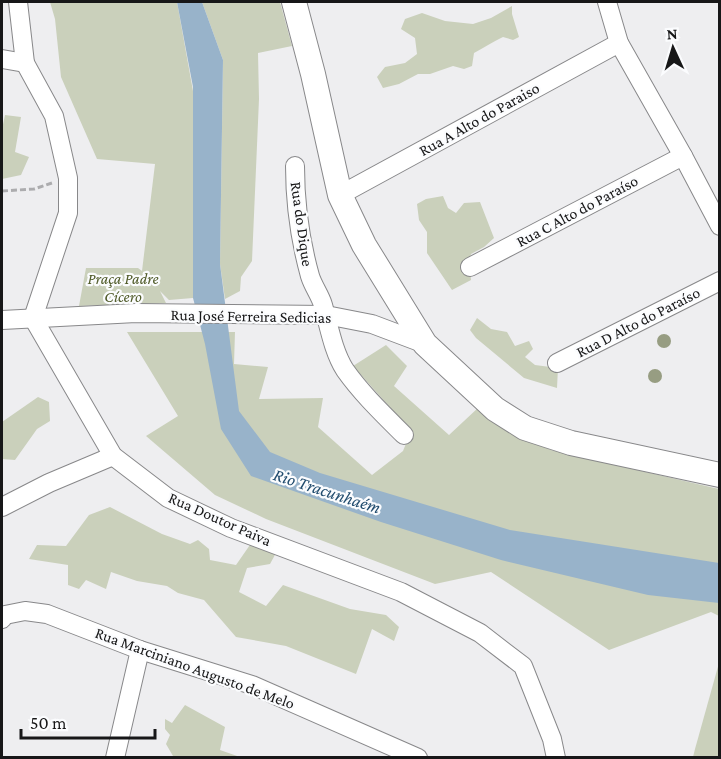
<svg xmlns="http://www.w3.org/2000/svg" width="721" height="759" font-family="'Crimson Pro',serif">
<style>
.green{fill:#cad0bb}
.water{fill:#98b3ca}
.lines{fill:none;stroke-linecap:round;stroke-linejoin:round}
.minor-casing{stroke:#88888a;stroke-width:20}
.major-casing{stroke:#88888a;stroke-width:26}
.path{stroke:#acacae;stroke-width:3;stroke-dasharray:6 3;stroke-linecap:butt}
.minor{stroke:#fff;stroke-width:18}
.major{stroke:#fff;stroke-width:24}
.tree{fill:#979d82}
.labels{text-anchor:middle;dominant-baseline:central;stroke-width:4.5;stroke-linejoin:round;paint-order:stroke}
.street-label{font-size:16px;fill:#171718;stroke:#fbfcfe}
.park-label{font-size:16px;font-style:italic;fill:#4f5a28;stroke:#fbfcfe}
.water-label{font-size:18px;font-style:italic;fill:#214c6e;stroke:#fbfcfe}
</style>
<rect width="100%" height="100%" fill="#eeeef0"/>
<!-- green -->
<g class="green">
<polygon points="50,2 177,2 193,91 193,298 169,300 160,291 166,303 79,306 86,268 138,268 142,271 155,164 97,159 61,77 55,19"/>
<polygon points="202,2 280,2 292,46 258,53 259,99 252,261 241,277 240,291 225,299 220,264 223,60"/>
<path d="M512 6V14L519 37 513 40 503 37C492 42 484 48 474 53L472 66 464 69 453 66 430 74H418L399 84 383 88 377 77 385 67 405 63 417 54 415 38 401 29 405 19 422 13 445 21 473 24 491 18Z"/>
<polygon points="5,115 21,117 15,152 29,157 21,175 2,179 2,129"/>
<polygon points="443,196 448,208 456,213 464,203 480,202 494,238 484,247 471,254 469,262 471,280 452,290 427,253 427,232 419,220 417,204 426,199"/>
<polygon points="477,318 491,329 507,332 515,346 529,341 533,349 525,357 535,365 558,368 557,388 524,378 476,338 470,330"/>
<polygon points="127,332 235,332 234,364 268,367 259,399 323,398 318,427 372,475 403,451 411,431 353,366 386,345 407,366 394,386 449,435 479,407 513,433 551,450 719,489 719,616 711,612 609,650 491,572 435,584 266,519 215,495 146,436 178,416"/>
<polygon points="38,397 49,402 50,421 37,429 15,460 2,459 2,422"/>
<polygon points="110,507 162,534 190,544 198,540 209,549 210,560 236,565 252,542 276,553 270,564 247,568 239,592 266,606 283,585 350,609 386,615 399,627 394,641 372,629 356,674 286,646 236,637 204,600 178,593 167,586 137,581 111,572 106,589 86,580 79,589 68,585 68,565 29,559 37,545 66,546 89,515"/>
<polygon points="719,663 719,757 693,757 695,749"/>
<polygon points="185,705 225,727 220,750 240,757 176,758 173,756 166,744 170,735 165,729 165,719 172,723"/>
</g>
<!-- water -->
<polygon class="water" points="177,2 202,2 223,60 220,264 239,411 270,452 320,473 510,530 719,563 719,603 648,595 501,560 381,522 251,476 221,429 205,344 193,298 193,87"/>
<g class="lines">
<defs>
<g id="minor">
<polyline points="18,2 25,63 54,116 68,178 68,213 33,318 113,456 168,498 231,528 401,592 480,633 523,666 552,739 556,758"/>
<polyline points="607,2 619,43 683,156 720,226"/>
<polyline points="2,59 25,63"/>
<path d="M295 166C295 203 300 240 310 276 313 286 320 295 323 305 329 326 333 351 345 370 362 394 383 414 404 435"/>
<polyline points="340,195 619,43"/>
<polyline points="470,267 683,156"/>
<polyline points="2,320 136,313 326,315 372,324 425,344"/>
<polyline points="557,363 720,281"/>
<polyline points="2,507 49,483 113,456"/>
<polyline points="2,619 5,615 25,611 47,614 140,650 252,685 418,758"/>
<polyline points="115,758 140,650"/>
</g>
<polyline id="major" points="294,2 313,74 340,195 364,245 425,344 495,409 525,428 571,443 720,475"/>
</defs>
<!-- minor casing -->
<use href="#minor" class="minor-casing"/>
<!-- major casing -->
<use href="#major" class="major-casing"/>
<!-- path -->
<polyline class="path" points="2,191 34,189 52,183"/>
<!-- minor -->
<use href="#minor" class="minor"/>
<!-- major -->
<use href="#major" class="major"/>
</g>
<!-- trees -->
<g class="tree">
<circle cx="664" cy="341" r="7"/>
<circle cx="655" cy="376" r="7"/>
</g>
<g class="labels">
<!-- street labels -->
<g class="street-label">
<text transform="translate(479 119) rotate(-29)">Rua A Alto do Paraiso</text>
<text transform="translate(577 211) rotate(-28)">Rua C Alto do Paraíso</text>
<text transform="translate(302 224) rotate(82)">Rua do Dique</text>
<text transform="translate(251 316) rotate(1)">Rua José Ferreira Sedicias</text>
<text transform="translate(638 322) rotate(-27)">Rua D Alto do Paraíso</text>
<text transform="translate(220 519) rotate(24)">Rua Doutor Paiva</text>
<text transform="translate(195 668) rotate(20)">Rua Marciniano Augusto de Melo</text>
</g>
<!-- park labels -->
<g class="park-label">
<text x="123" y="278">Praça Padre<tspan x="123" dy="18">Cícero</tspan></text>
</g>
<!-- water labels -->
<g class="water-label">
<text transform="translate(327 491) rotate(18)">Rio Tracunhaém</text>
</g>
</g>
<!-- border -->
<rect width="721" height="759" fill="none" stroke="#171718" stroke-width="6"/>
<!-- north arrow -->
<g transform="translate(673 48) rotate(356)" stroke="#fbfcfe" stroke-width="4.5" paint-order="stroke">
<path d="M0-4.5L10 22L0 15L-10 22Z" fill="#171718"/>
<text y="-9" font-size="16" font-weight="bold" text-anchor="middle" fill="#171718">N</text>
</g>
<!-- scale -->
<path d="M21 729v9h134v-9" fill="none" stroke="#171718" stroke-width="3"/>
<text x="30" y="729" font-size="18" fill="#171718" stroke="#fbfcfe" stroke-width="4.5" paint-order="stroke">50 m</text>
</svg>
